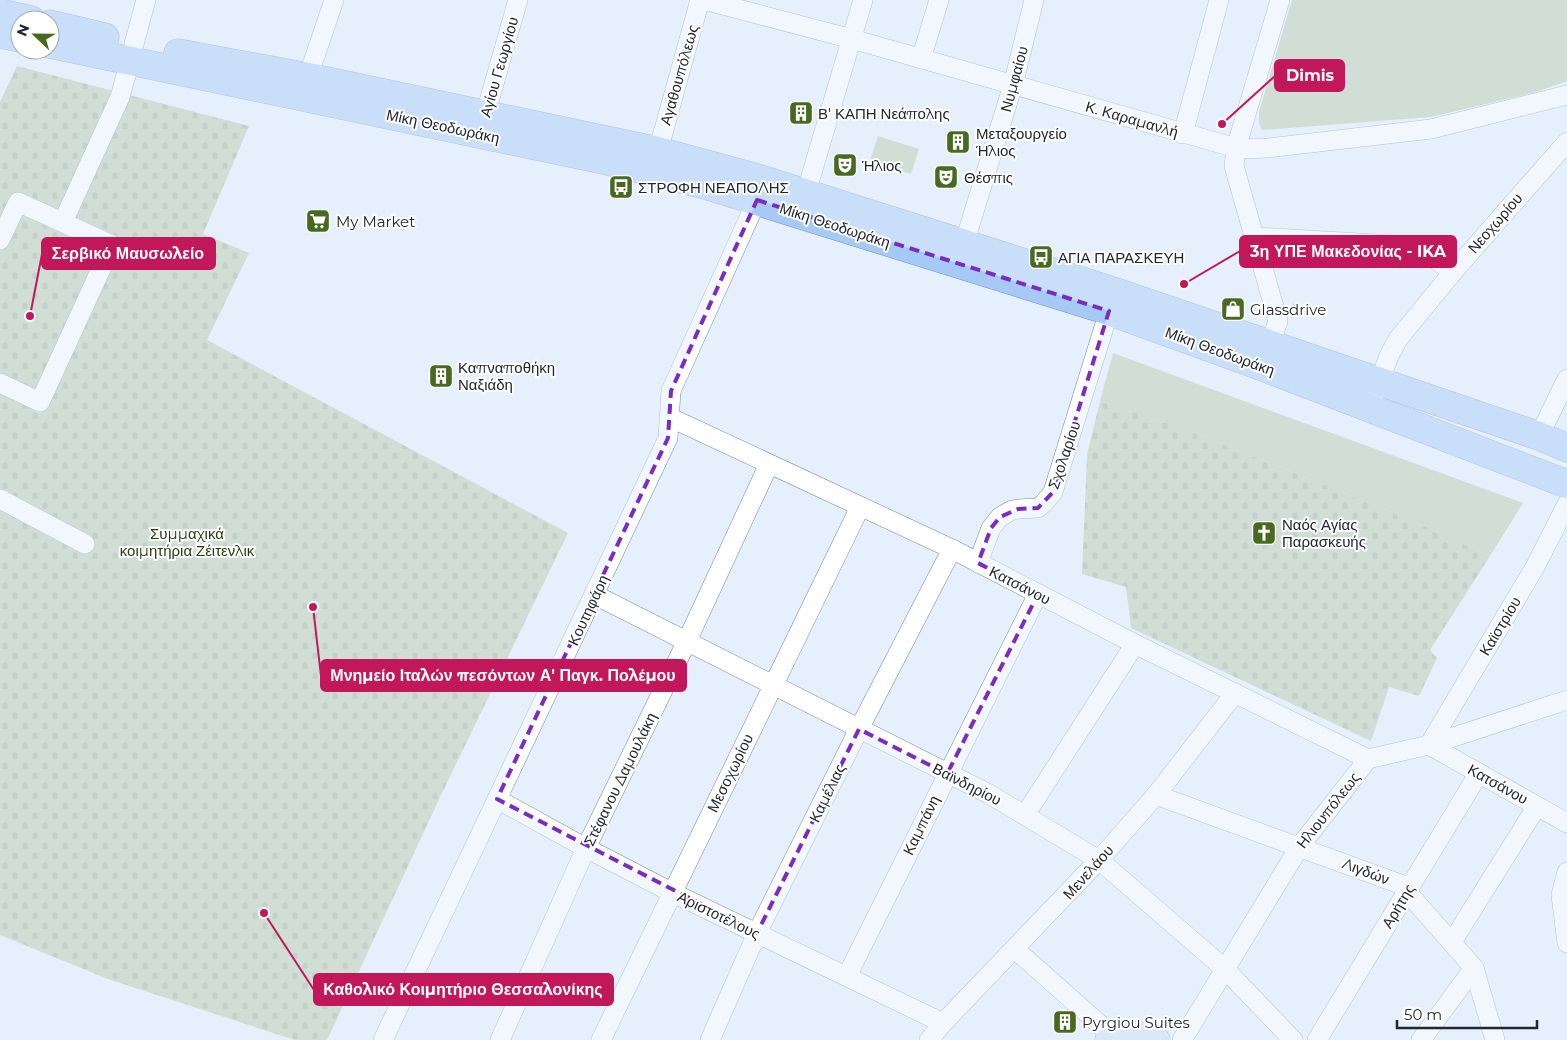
<svg xmlns="http://www.w3.org/2000/svg" width="1567" height="1040" font-family="Montserrat,sans-serif">
<style>
.cemetery{fill:url(#cemetery-stones)}
.park{fill:#b6c7a7}
.lines{fill:none;stroke-linecap:round;stroke-linejoin:round}
.minor-casing{stroke:#7c8a9d;stroke-width:20}
.major-casing{stroke:#7890af;stroke-width:25}
.highway-casing{stroke:#7890af;stroke-width:29}
.minor{stroke:#fff;stroke-width:19}
.major{stroke:#cadff9;stroke-width:24}
.highway{stroke:#a7c9f5;stroke-width:28}
.marked{fill:none;stroke:#7b2cbf;stroke-width:4;stroke-dasharray:10 6;stroke-linejoin:round}
.labels{text-anchor:middle;dominant-baseline:central;stroke-width:4;stroke-linejoin:round;paint-order:stroke}
.street-label{font-size:15px;fill:#21272e;stroke:#fff}
.poi-label{font-size:15px;fill:#21272e;stroke:#fff;text-anchor:start}
.park-label{font-size:15px;fill:#283d0d;stroke:#fff}
.leader{fill:none;stroke:#c2185b;stroke-width:2}
.callout-dot{fill:#c2185b;stroke:#fff;stroke-width:2}
.callout{fill:#c2185b;stroke:#c2185b;stroke-width:2}
.callout-label{font-size:16px;text-anchor:middle;font-weight:bold;fill:#fff}
</style>
<defs>
<pattern id="cemetery-stones" width="16" height="16" patternUnits="userSpaceOnUse" patternTransform="scale(1.25)"><rect width="16" height="16" fill="#b6c7a7"/><path d="M2 7V4a2 2 0 0 1 4 0v3zM10 15v-3a2 2 0 0 1 4 0v3z" fill="#9cab90"/></pattern>
</defs>
<rect width="100%" height="100%" fill="#e6f0fc"/>
<!-- cemetery -->
<g class="cemetery">
<polygon points="17,66 249,126 203,234 249,253 207,340 568,533 442,793 327,1040 295,1040 108,979 0,935 0,102"/>
<polygon points="1100,401 1188,430 1399,515 1490,556 1430,650 1437,658 1419,696 1389,687 1371,741 1131,628 1126,587 1082,574 1087,455"/>
</g>
<!-- park -->
<g class="park">
<polygon points="1292,0 1567,0 1567,81 1536,92 1431,117 1262,130 1259,123 1259,112"/>
<polygon points="878,136 919,149 911,174 870,161"/>
<polygon points="1113,353 1523,503 1490,556 1399,515 1188,430 1100,401"/>
</g>
<g class="lines">
<defs>
<g id="minor">
<polyline points="704,0 852,39 1240,149 1268,148 1431,129 1567,95"/>
<polyline points="134,44 146,0"/>
<polyline points="921,59 939,0"/>
<polyline points="308,77 334,0"/>
<polyline points="482,126 518,0"/>
<polyline points="1183,134 1219,0"/>
<polyline points="658,151 700,0"/>
<polyline points="806,193 863,0"/>
<polyline points="63,222 120,97 130,61"/>
<polyline points="1255,237 1410,246 1424,251 1453,272"/>
<polyline points="0,240 18,202 112,245 40,402 0,383"/>
<polyline points="964,244 1013,85 1034,0"/>
<polyline points="1270,345 1278,321 1234,166 1236,148 1280,0"/>
<polyline points="1375,393 1389,356 1398,339 1453,272 1567,142"/>
<polyline points="669,417 952,549 1135,644 1368,759"/>
<polyline points="1539,436 1567,379"/>
<polyline points="0,499 85,544"/>
<polyline points="978,563 991,528 1000,517 1012,510 1018,509 1038,508 1044,503 1053,492 1109,311"/>
<polyline points="595,595 989,794 1099,860 1225,969 1293,1040"/>
<polyline points="1429,745 1535,567 1567,504"/>
<polyline points="1429,745 1567,823"/>
<polyline points="1156,795 1400,884 1474,968 1495,1040"/>
<polyline points="497,799 586,848 671,892 943,1023"/>
<polyline points="1025,815 1135,644"/>
<polyline points="1567,872 1561,895 1567,943"/>
<polyline points="1452,942 1537,806"/>
<polyline points="1016,950 1114,1037"/>
<polyline points="847,976 1038,594"/>
<polyline points="383,1040 668,438 671,391 757,200"/>
<polyline points="500,1040 586,848 687,641 769,464"/>
<polyline points="601,1040 860,507"/>
<polyline points="710,1040 757,933 859,729 952,549"/>
<polyline points="929,1040 943,1023 1099,860 1156,795 1235,693"/>
<polyline points="1182,1040 1300,846 1368,759 1429,745 1567,700"/>
<polyline points="1317,1040 1479,773"/>
<polyline points="1421,1040 1474,968"/>
</g>
<path id="major" d="M1107 1040C1124 1032 1141 1031 1158 1040"/>
<g id="highway">
<polyline points="0,13 31,20"/>
<polyline points="50,24 105,37"/>
<polyline points="0,34 20,38"/>
<polyline points="50,44 599,159 705,185 1109,311 1258,365 1567,484"/>
<polyline points="178,53 308,77 658,151 754,177 1113,291 1539,436 1567,448"/>
</g>
</defs>
<!-- minor casing -->
<use href="#minor" class="minor-casing"/>
<!-- major casing -->
<use href="#major" class="major-casing"/>
<!-- highway casing -->
<use href="#highway" class="highway-casing"/>
<!-- minor -->
<use href="#minor" class="minor"/>
<!-- major -->
<use href="#major" class="major"/>
<!-- highway -->
<use href="#highway" class="highway"/>
</g>
<!-- marked area -->
<path d="M0 0H1567V1040H0ZM757 200 1109 311 1053 492 1038 508 1018 509 1000 517 991 528 978 563 1038 594 947 774 859 729 757 933 497 799 668 438 671 391Z" fill="#e6f0fc" fill-opacity=".55" fill-rule="evenodd"/>
<path class="marked" d="M757 200 1109 311 1053 492 1038 508 1018 509 1000 517 991 528 978 563 1038 594 947 774 859 729 757 933 497 799 668 438 671 391Z"/>
<!-- icons -->
<defs>
<symbol id="building-square" viewBox="-11 -11 22 22"><rect x="-9" y="-9" width="18" height="18" rx="4" fill="#486920" stroke="#fff"/><path d="M-4-6H4V6H1V3H-1V6H-4ZM-2.5-4.3h1.7v1.8h-1.7ZM.8-4.3h1.7v1.8H.8ZM-2.5-1h1.7V.8h-1.7ZM.8-1h1.7V.8H.8Z" fill="#fff"/></symbol>
<symbol id="theatre-square" viewBox="-11 -11 22 22"><rect x="-9" y="-9" width="18" height="18" rx="4" fill="#486920" stroke="#fff"/><path d="M-5-5.5Q0-4 5-5.5V0Q5 5 0 6Q-5 5-5 0ZM-3.3-2.5H-1v1.5H-3.3ZM1-2.5H3.3v1.5H1ZM-2.8 1Q0 5.5 2.8 1Z" fill="#fff"/></symbol>
<symbol id="bus-square" viewBox="-11 -11 22 22"><rect x="-9" y="-9" width="18" height="18" rx="4" fill="#486920" stroke="#fff"/><path d="M-5-6H5V4H4V6H2V4H-2V6H-4V4H-5ZM-3.5-4V0h7V-4ZM-3.5 1.2v1.5H-2V1.2ZM2 1.2v1.5H3.5V1.2Z" fill="#fff"/></symbol>
<symbol id="supermarket-square" viewBox="-11 -11 22 22"><rect x="-9" y="-9" width="18" height="18" rx="4" fill="#486920" stroke="#fff"/><path d="M-6-5.5h2.5l.6 2H6L4.5 2H-2.5L-4.4-4H-6ZM-1.5 3.2a1.3 1.3 0 1 0 .1 0ZM3 3.2a1.3 1.3 0 1 0 .1 0Z" fill="#fff"/></symbol>
<symbol id="shop-square" viewBox="-11 -11 22 22"><rect x="-9" y="-9" width="18" height="18" rx="4" fill="#486920" stroke="#fff"/><path d="M-5-2.5h2.3a2.7 3.5 0 0 1 5.4 0H5L5.5 6h-11ZM-1.5-2.5h3a1.5 2.3 0 0 0-3 0Z" fill="#fff"/></symbol>
<symbol id="church-square" viewBox="-11 -11 22 22"><rect x="-9" y="-9" width="18" height="18" rx="4" fill="#486920" stroke="#fff"/><path d="M-1.2-6h2.4v3.5h3.3v2.4h-3.3V6h-2.4V-.1h-3.3v-2.4h3.3Z" fill="#fff"/></symbol>
</defs>
<g fill-rule="evenodd">
<use href="#building-square" x="787" y="99" width="28" height="28"/>
<use href="#building-square" x="944" y="128" width="28" height="28"/>
<use href="#theatre-square" x="831" y="151" width="28" height="28"/>
<use href="#theatre-square" x="932" y="163" width="28" height="28"/>
<use href="#bus-square" x="607" y="173" width="28" height="28"/>
<use href="#supermarket-square" x="304" y="207" width="28" height="28"/>
<use href="#bus-square" x="1027" y="243" width="28" height="28"/>
<use href="#shop-square" x="1219" y="295" width="28" height="28"/>
<use href="#building-square" x="427" y="362" width="28" height="28"/>
<use href="#church-square" x="1250" y="519" width="28" height="28"/>
<use href="#building-square" x="1051" y="1008" width="28" height="28"/>
</g>
<g class="labels">
<!-- street labels -->
<g class="street-label">
<text transform="translate(499 67) rotate(-74)">Αγίου Γεωργίου</text>
<text transform="translate(679 75) rotate(-74)">Αγαθουπόλεως</text>
<text transform="translate(1014 79) rotate(-75)">Νυμφαίου</text>
<text transform="translate(1132 119) rotate(16)">Κ. Καραμανλή</text>
<text transform="translate(443 126) rotate(12)">Μίκη Θεοδωράκη</text>
<text transform="translate(1495 223) rotate(-49)">Νεοχωρίου</text>
<text transform="translate(835 225) rotate(18)">Μίκη Θεοδωράκη</text>
<text transform="translate(1220 351) rotate(20)">Μίκη Θεοδωράκη</text>
<text transform="translate(1064 455) rotate(-71)">Σχολαρίου</text>
<text transform="translate(1020 585) rotate(27)">Κατσάνου</text>
<text transform="translate(588 610) rotate(-65)">Κουτηφάρη</text>
<text transform="translate(1500 626) rotate(-59)">Καϊστρίου</text>
<text transform="translate(730 773) rotate(-64)">Μεσοχωρίου</text>
<text transform="translate(620 779) rotate(-64)">Στέφανου Δαμουλάκη</text>
<text transform="translate(967 784) rotate(27)">Βαϊνδηρίου</text>
<text transform="translate(1498 784) rotate(29)">Κατσάνου</text>
<text transform="translate(827 793) rotate(-64)">Καμέλιας</text>
<text transform="translate(1328 810) rotate(-52)">Ηλιουπόλεως</text>
<text transform="translate(921 825) rotate(-64)">Καμπάνη</text>
<text transform="translate(1366 871) rotate(21)">Λιγδών</text>
<text transform="translate(1088 872) rotate(-48)">Μενελάου</text>
<text transform="translate(1398 906) rotate(-59)">Αρήτης</text>
<text transform="translate(719 915) rotate(26)">Αριστοτέλους</text>
</g>
<!-- poi labels -->
<g class="poi-label">
<text x="818" y="113">Β' ΚΑΠΗ Νεάπολης</text>
<text x="976" y="133">Μεταξουργείο<tspan x="976" dy="17">Ήλιος</tspan></text>
<text x="862" y="165">Ήλιος</text>
<text x="964" y="177">Θέσπις</text>
<text x="638" y="187">ΣΤΡΟΦΗ ΝΕΑΠΟΛΗΣ</text>
<text x="336" y="221">My Market</text>
<text x="1058" y="257">ΑΓΙΑ ΠΑΡΑΣΚΕΥΗ</text>
<text x="1250" y="309">Glassdrive</text>
<text x="458" y="367">Καπναποθήκη<tspan x="458" dy="17">Ναξιάδη</tspan></text>
<text x="1282" y="524">Ναός Αγίας<tspan x="1282" dy="17">Παρασκευής</tspan></text>
<text x="1082" y="1022">Pyrgiou Suites</text>
</g>
<!-- park labels -->
<g class="park-label">
<text x="187" y="533">Συμμαχικά<tspan x="187" dy="17">κοιμητήρια Ζέιτενλικ</tspan></text>
</g>
</g>
<!-- callouts -->
<path class="leader" d="M1222 124L1275 76M1184 284L1240 251M30 316L42 254M313 607L321 676M264 913L314 990"/>
<g class="callout-dot">
<circle cx="1222" cy="124" r="5"/>
<circle cx="1184" cy="284" r="5"/>
<circle cx="30" cy="316" r="5"/>
<circle cx="313" cy="607" r="5"/>
<circle cx="264" cy="913" r="5"/>
</g>
<g class="callout">
<rect x="1275" y="60" width="69" height="31" rx="5"/>
<rect x="1240" y="236" width="216" height="31" rx="5"/>
<rect x="42" y="238" width="173" height="31" rx="5"/>
<rect x="321" y="660" width="365" height="31" rx="5"/>
<rect x="314" y="974" width="299" height="31" rx="5"/>
</g>
<g class="callout-label">
<text x="1310" y="81">Dimis</text>
<text x="1348" y="257">3η ΥΠΕ Μακεδονίας - IKA</text>
<text x="128" y="259">Σερβικό Μαυσωλείο</text>
<text x="503" y="681">Μνημείο Ιταλών πεσόντων Α' Παγκ. Πολέμου</text>
<text x="463" y="995">Καθολικό Κοιμητήριο Θεσσαλονίκης</text>
</g>
<!-- north arrow -->
<g transform="translate(35 35) rotate(292)"><circle r="24" fill="#ffffff" stroke="#a6a9ab"/>
<path d="M0-4L9 19L0 12L-9 19Z" fill="#486920"/>
<text y="-8" font-size="14" font-weight="bold" text-anchor="middle" fill="#21272e">N</text>
</g>
<!-- scale -->
<path d="M1397 1020v8h140v-8" fill="none" stroke="#21272e" stroke-width="2.5"/>
<text x="1404" y="1020" font-size="15" fill="#21272e" stroke="#ffffff" stroke-width="4" paint-order="stroke">50 m</text>
</svg>
